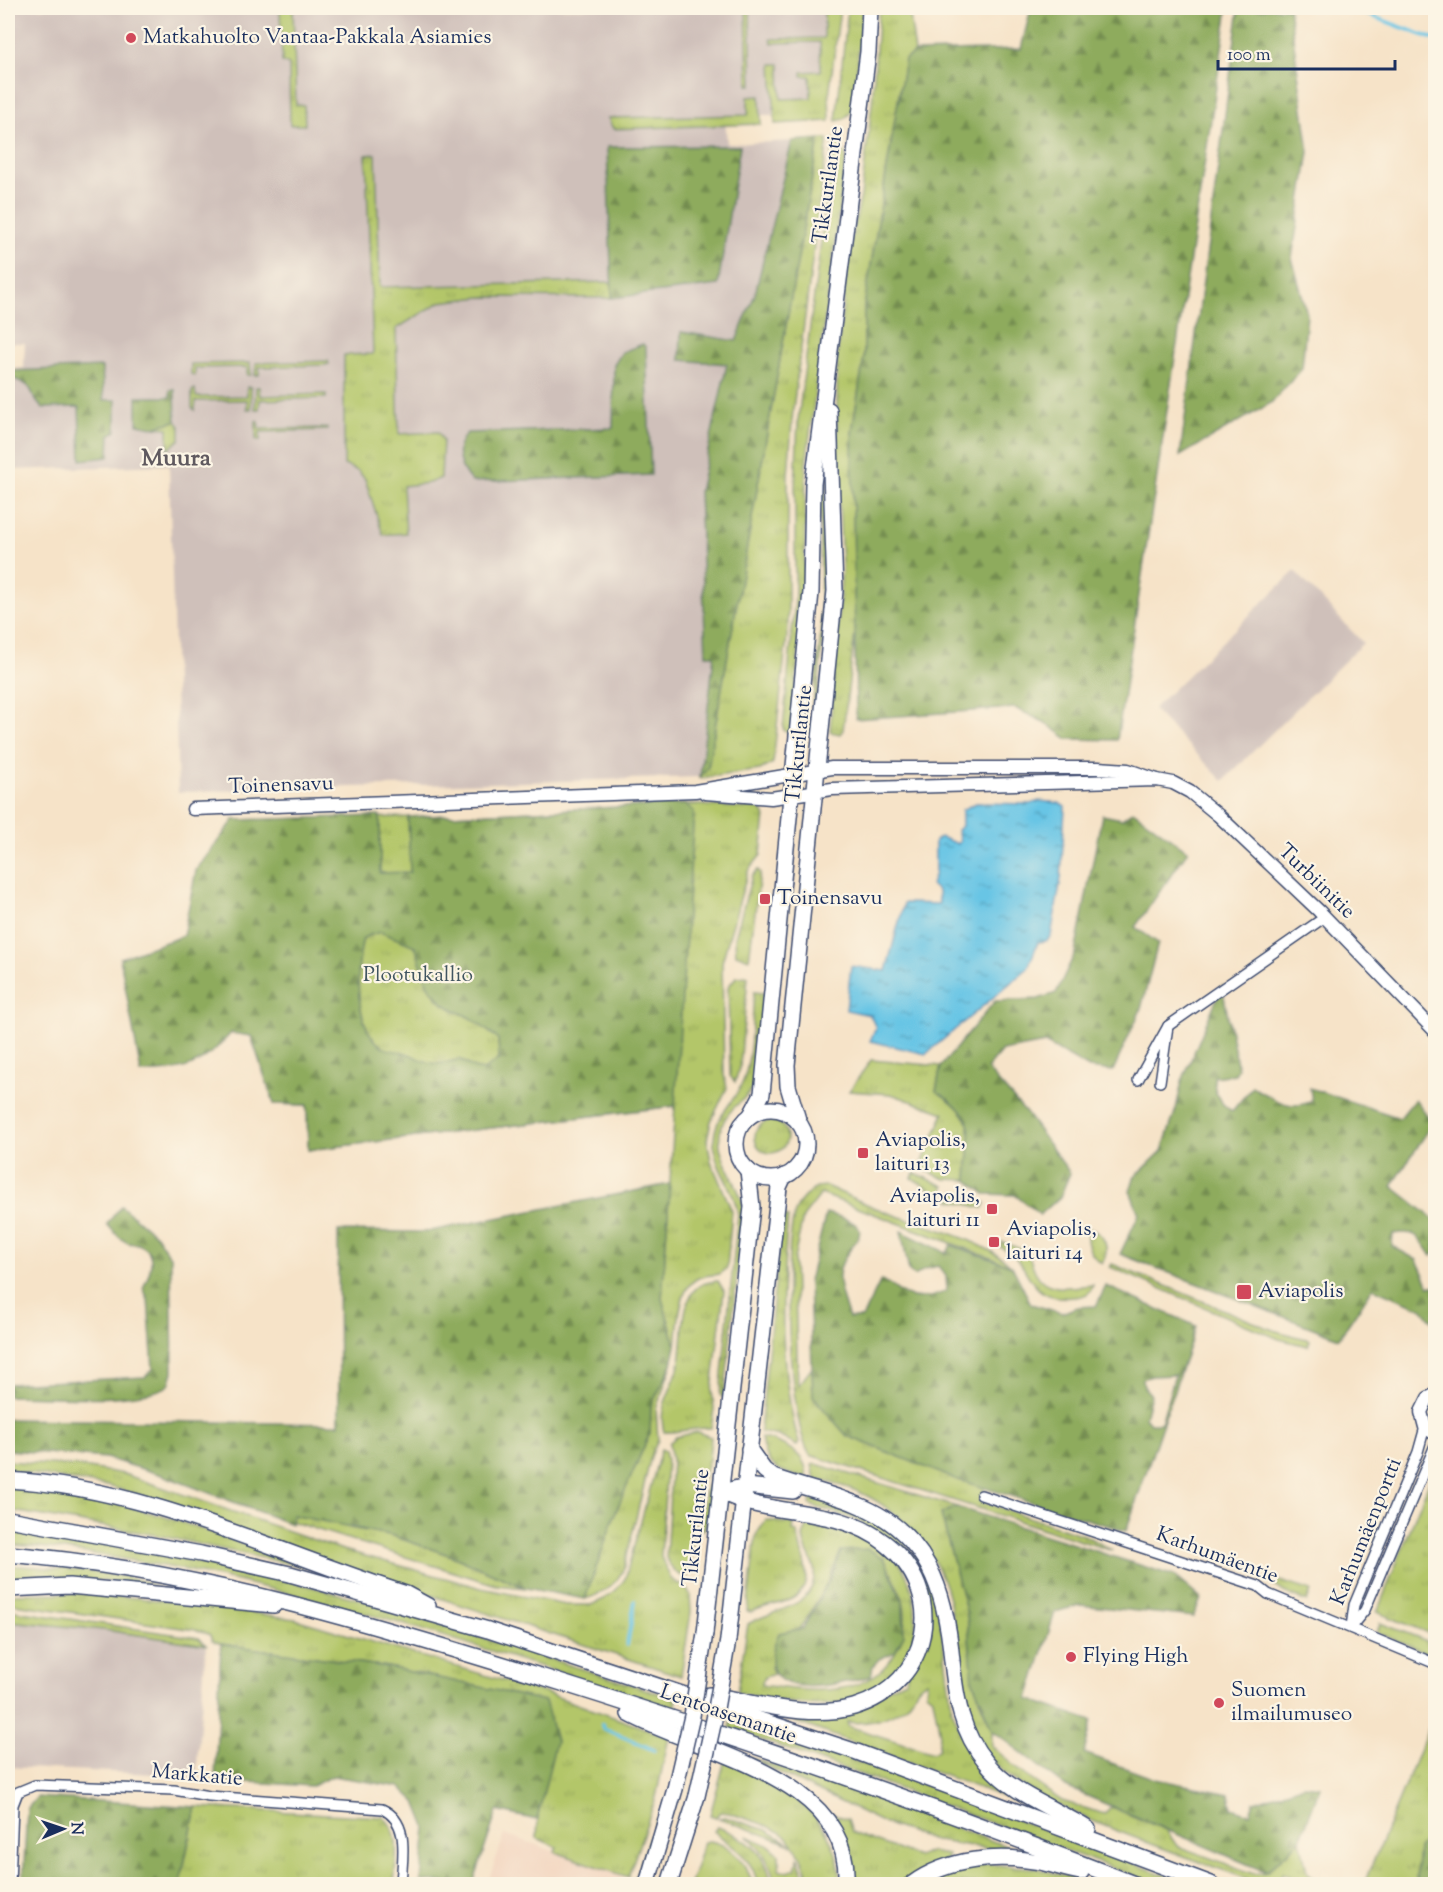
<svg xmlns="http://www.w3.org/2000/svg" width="1443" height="1892" font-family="'Sorts Mill Goudy',serif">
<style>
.built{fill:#f2d4be}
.industrial{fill:#cfc0ba}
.grass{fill:url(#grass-tufts);stroke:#677a64;stroke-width:1.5;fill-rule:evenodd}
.forest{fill:url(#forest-firs);stroke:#546d5e;stroke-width:1.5;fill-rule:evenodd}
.water{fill:url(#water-ripples);stroke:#417aa2;stroke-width:1.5}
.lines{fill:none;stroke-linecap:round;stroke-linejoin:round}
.stream{stroke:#67c5e5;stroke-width:4}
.minor-casing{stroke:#3c4a6e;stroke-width:12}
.tertiary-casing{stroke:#3c4a6e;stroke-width:15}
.primary-casing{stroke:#3c4a6e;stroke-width:18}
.trunk-casing{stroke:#3c4a6e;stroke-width:18}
.minor{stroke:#fff;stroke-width:9}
.tertiary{stroke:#fff;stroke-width:12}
.primary{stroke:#fff;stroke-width:15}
.trunk{stroke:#fff;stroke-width:15}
.primary-bridge-casing{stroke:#3c4a6e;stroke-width:18;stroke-linecap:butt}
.primary-bridge{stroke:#fff;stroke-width:15}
.poi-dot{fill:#d1495b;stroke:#fcf5e5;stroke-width:2}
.labels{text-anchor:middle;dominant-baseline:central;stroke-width:4.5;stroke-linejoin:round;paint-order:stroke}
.poi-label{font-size:21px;fill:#1b2f5e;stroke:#fcf5e5;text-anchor:start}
.street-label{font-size:21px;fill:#1b2f5e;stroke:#fcf5e5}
.park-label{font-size:21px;fill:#415561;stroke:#fcf5e5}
.quarter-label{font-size:24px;font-weight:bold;fill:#5f595f;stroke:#fcf5e5}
</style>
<defs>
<pattern id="grass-tufts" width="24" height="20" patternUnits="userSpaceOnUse" patternTransform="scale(1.5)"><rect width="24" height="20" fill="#b3c669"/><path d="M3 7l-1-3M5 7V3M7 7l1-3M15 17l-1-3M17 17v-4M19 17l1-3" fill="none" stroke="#99aa5d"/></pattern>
<pattern id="forest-firs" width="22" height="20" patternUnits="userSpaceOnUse" patternTransform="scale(1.5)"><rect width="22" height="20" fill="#8eab5d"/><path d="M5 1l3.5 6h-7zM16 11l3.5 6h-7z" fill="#738c50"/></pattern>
<pattern id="water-ripples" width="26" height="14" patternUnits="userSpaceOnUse" patternTransform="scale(1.5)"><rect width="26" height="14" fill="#67c5e5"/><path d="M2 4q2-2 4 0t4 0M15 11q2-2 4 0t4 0" fill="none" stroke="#54a0bd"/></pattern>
</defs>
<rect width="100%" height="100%" fill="#fcf5e5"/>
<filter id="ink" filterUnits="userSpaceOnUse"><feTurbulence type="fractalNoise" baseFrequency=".0167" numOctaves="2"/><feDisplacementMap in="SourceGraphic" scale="12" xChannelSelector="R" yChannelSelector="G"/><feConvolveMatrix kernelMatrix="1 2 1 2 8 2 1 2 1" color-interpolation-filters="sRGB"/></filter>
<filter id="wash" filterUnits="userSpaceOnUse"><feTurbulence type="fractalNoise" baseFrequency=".008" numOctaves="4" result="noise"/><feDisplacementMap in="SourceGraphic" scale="24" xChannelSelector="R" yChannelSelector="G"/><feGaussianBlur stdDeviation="1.35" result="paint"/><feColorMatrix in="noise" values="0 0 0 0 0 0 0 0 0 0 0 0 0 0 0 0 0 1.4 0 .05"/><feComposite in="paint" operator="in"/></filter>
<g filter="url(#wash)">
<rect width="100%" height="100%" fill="#f6e3c8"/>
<!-- built -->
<polygon class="built" points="505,1834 622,1875 619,1884 487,1884"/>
<!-- industrial -->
<g class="industrial">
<polygon points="8,8 832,8 826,93 784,115 725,115 727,144 792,141 755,294 736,341 681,332 727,364 699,492 707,655 714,655 700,777 178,792 169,465 8,470 8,369 24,368 25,343 8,343"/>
<polygon points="1295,571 1363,643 1223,781 1153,709"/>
<polygon points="8,1621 104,1630 206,1645 196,1776 8,1767"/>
</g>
<!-- grass -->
<g class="grass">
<polygon points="280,8 293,8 296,105 304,105 305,125 290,125 289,65 282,62"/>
<polygon points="746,8 750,8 752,85 748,85"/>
<polygon points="771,8 840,8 829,96 830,121 775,124 772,64 780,64 781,99 811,98 810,76 802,76 802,72 821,71 820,42 772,43 771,39 824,38 824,8"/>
<polygon points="848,8 863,8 853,110 844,119 836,121"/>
<polygon points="879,8 909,8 915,52 905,59 864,307 864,357 852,432 855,633 843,730 840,734 830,732 842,566 837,463 837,358 850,245 861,196 872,104"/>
<polygon points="760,96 761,124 613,129 608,118 748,115 748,97"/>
<polygon points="819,139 828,139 793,409 788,475 788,627 773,763 760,770 702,778 700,777 708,767"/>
<polygon points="834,139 839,141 846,156 806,465 804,597 791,733 784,731 783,728 795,600 795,487 798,420"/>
<polygon points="376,154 380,287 612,282 612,298 482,297 440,302 396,329 399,434 438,432 443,440 441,478 429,483 403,486 406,533 383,535 365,479 358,471 344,465 344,355 373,354 366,155"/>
<polygon points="328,361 329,364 325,365 259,367 259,375 255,375 256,363"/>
<polygon points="250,363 251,375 247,375 247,367 195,368 195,376 191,374 191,364"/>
<polygon points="247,387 251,387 251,409 247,409 247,400 196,401 195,410 192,408 192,391 195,389 196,397 247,396"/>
<polygon points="256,387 259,387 260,396 326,394 326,398 260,400 259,409 255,409"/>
<polygon points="176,421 180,426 180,439 168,450 168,428 153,427"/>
<polygon points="256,421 258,421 259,429 327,428 327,430 260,432 260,440 256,440"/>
<polygon points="820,479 826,479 827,590 814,735 810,734 821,632"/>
<path d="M685 804 760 809 765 815 761 855 748 871 722 962 724 1075 727 1088 711 1121 707 1140 711 1161 732 1211 727 1268C720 1277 710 1274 701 1277 677 1285 679 1325 676 1346L662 1299 675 1106 308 1150 307 1105 274 1104 234 820 408 817Z"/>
<polygon points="758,870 760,873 749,959 736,954 735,937 752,876"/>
<polygon points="748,976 740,1066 735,1082 730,1076 728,987 736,977"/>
<path d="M754 992 764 993 756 1080C751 1098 732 1104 724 1121 708 1153 739 1178 744 1209L724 1398 720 1395 738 1215C735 1188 713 1168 714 1141 714 1115 736 1102 744 1079 752 1055 752 1018 754 992Z"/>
<path d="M871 1060 941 1066 936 1090C981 1119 969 1133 967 1180L945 1179 920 1168 944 1113 891 1094 849 1091Z"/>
<circle cx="771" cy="1137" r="16"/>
<polygon points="915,1173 944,1186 942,1197 912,1178"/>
<path d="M826 1186C851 1197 877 1210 903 1218 940 1230 982 1240 1012 1266L821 1194 803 1217 794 1259 798 1386 812 1368 813 1397 955 1479 985 1487 979 1501 1086 1536 1113 1551 810 1455C788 1423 781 1247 796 1210 800 1199 813 1186 826 1186Z"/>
<polygon points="956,1191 985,1203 983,1208 950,1200"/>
<path d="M782 1217H788C781 1292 778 1369 799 1443L797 1446 779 1436 760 1432Z"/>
<path d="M1088 1228C1105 1234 1111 1247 1102 1264 1090 1255 1084 1242 1088 1228Z"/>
<path d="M1002 1242 1026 1251C1031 1258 1032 1266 1036 1273 1047 1294 1074 1286 1093 1285 1090 1295 1084 1296 1075 1297 1020 1302 1037 1263 1000 1247Z"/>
<polygon points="1112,1264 1273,1330 1310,1340 1308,1346 1279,1339 1110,1267"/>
<path d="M718 1281 724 1291 712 1390 714 1409 711 1428C697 1427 673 1434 664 1432 656 1404 676 1387 680 1360 684 1341 681 1313 691 1295 697 1284 706 1282 718 1281Z"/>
<path d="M672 1364 656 1409 658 1440 651 1456 624 1568C616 1585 603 1594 585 1599L616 1511 650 1433 651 1406Z"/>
<polygon points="255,1423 349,1528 390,1535 452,1556 526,1588 496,1585 238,1505"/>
<path d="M697 1432 711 1437 709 1459 696 1498 690 1567 687 1577C676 1576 671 1567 666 1558L672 1460 669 1443 676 1437Z"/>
<path d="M761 1438C780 1441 810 1454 806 1478 780 1473 764 1466 761 1438Z"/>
<polygon points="661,1449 665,1451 667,1460 661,1557 671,1579 686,1588 690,1594 691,1612 681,1676 328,1562 156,1500 108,1486 8,1470 8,1461 77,1466 124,1474 340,1549 481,1588 566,1605 591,1605 602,1600 616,1590 625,1579"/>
<polygon points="716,1459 712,1506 704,1530 700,1529 704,1494"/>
<path d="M816 1464 957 1507 941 1514 967 1614 970 1650 979 1699 992 1730V1746L1019 1771 1062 1801 1104 1814 1111 1807 1166 1830 1177 1846 1254 1874 1266 1872 1300 1840 1307 1871 1314 1879 1330 1884H1310L1282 1873 1278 1883 1281 1884H1262C1208 1865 1154 1846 1100 1824 1064 1808 1022 1792 994 1763 969 1737 962 1697 958 1663 956 1640 954 1617 948 1595 936 1550 898 1507 854 1490 842 1485 828 1482 815 1479L812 1465Z"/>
<polygon points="1435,1467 1435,1636 1377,1612"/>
<path d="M8 1484C115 1495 204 1528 304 1567L161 1536 8 1510Z"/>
<path d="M811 1499 848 1509 883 1525 901 1540 918 1558 937 1594 952 1710 967 1746 1031 1804 1029 1806 782 1717V1714L829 1715 906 1680 925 1589 861 1521 810 1505ZM927 1681 926 1692 933 1698 940 1734 938 1750 933 1753 848 1726 847 1722C867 1725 889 1719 906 1706 916 1697 913 1688 927 1681Z"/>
<path d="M766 1520 794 1524 793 1531 797 1532C800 1555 821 1589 787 1601 775 1605 763 1606 751 1612L747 1611 756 1535Z"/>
<path d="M807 1526C837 1531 868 1534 892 1555 902 1564 911 1582 913 1595 924 1646 897 1690 846 1702 811 1710 771 1699 737 1692L748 1624C772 1609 819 1608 814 1569 813 1559 800 1543 804 1533 805 1530 807 1529 807 1526ZM841 1551 884 1558C890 1572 899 1586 903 1600 907 1615 904 1632 899 1645 874 1701 811 1692 761 1685L765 1677 774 1674 771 1667C800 1631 825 1594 841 1551Z"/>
<path d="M8 1531 125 1547 297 1583 366 1601 677 1699 675 1710C501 1654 327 1594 147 1563 101 1556 54 1546 8 1545Z"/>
<path d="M8 1565C57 1569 110 1570 158 1585L102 1581 8 1582Z"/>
<polygon points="1277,1580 1311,1591 1307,1602 1284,1592 1271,1583"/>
<polygon points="81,1593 171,1601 295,1619 549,1694 669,1737 656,1797 628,1877 555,1852 557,1847 537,1838 544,1701 388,1667 221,1644 212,1641 210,1635 202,1631 8,1603 8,1594"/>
<polygon points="8,1610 199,1638 206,1645 104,1630 8,1621"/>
<polygon points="1380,1623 1435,1644 1435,1657 1381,1634 1377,1631"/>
<polygon points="1435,1713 1435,1884 1364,1884"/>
<polygon points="732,1718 942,1791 1188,1884 1156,1884 862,1775 730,1729"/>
<polygon points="750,1758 834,1783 1028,1854 937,1841 886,1824"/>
<path d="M725 1760C783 1788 838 1812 841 1884H810C796 1829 779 1830 729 1813L720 1812 716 1817 710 1815Z"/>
<path d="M196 1807 383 1817C403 1832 395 1862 394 1884H180Z"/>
<polygon points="833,1814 848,1819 852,1832 858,1835 918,1857 930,1852 948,1855 945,1861 902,1884 854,1884 846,1844 832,1817"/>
<polygon points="725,1817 766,1830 792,1845 719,1818"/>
<polygon points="656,1819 659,1820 639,1884 633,1884"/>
<path d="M718 1827C747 1839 767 1851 771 1884H757C754 1857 732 1848 714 1831Z"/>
<path d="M747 1836 770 1846 779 1854V1869L788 1872 795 1869 798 1858 807 1884H775C771 1864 763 1849 747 1836Z"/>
<path d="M709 1841C729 1843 749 1865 752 1884H690L704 1842Z"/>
<polygon points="984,1864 1035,1868 1093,1884 925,1884 953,1870"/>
</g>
<!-- forest -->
<g class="forest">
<polygon points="1031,8 1228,8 1117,740 1068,739 1044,722 1015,708 856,719 852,432 864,357 864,307 905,59 915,52 1021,49"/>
<polygon points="1239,8 1289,8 1309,152 1292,258 1307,314 1302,369 1271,403 1180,456"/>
<polygon points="819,139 708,767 700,777 714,655 706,655 699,492 727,364 680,360 681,332 736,341 755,294 792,141"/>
<polygon points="740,146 718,285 612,298 607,147"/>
<path d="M643 344 646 348 651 475 472 482C459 468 452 449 467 433L613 428 614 365 622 352Z"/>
<path d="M102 367 104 400H116V431L110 435 109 457 81 460 79 407 43 408C26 394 40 387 11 378V371Z"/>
<polygon points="170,390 175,390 176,421 153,427 137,424 137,397 170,397"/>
<path d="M685 804 694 811 675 1106 308 1150 307 1105 274 1104 251 1036 231 1033C200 1068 186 1071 141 1073L120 958 183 936 196 870 234 820 380 816V873L410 872 408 817ZM380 932 415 946 428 986 443 1004 472 1019 498 1039 499 1059 484 1070 474 1068 459 1059C431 1068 430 1062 406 1053 399 1051 389 1051 383 1047 353 1028 356 968 363 938Z"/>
<path d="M1133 811 1188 851 1135 927 1158 943 1141 1009 1113 1071 1089 1068 1045 1043 1002 1051 987 1069 1026 1113 1070 1173 1060 1197 1040 1215 1015 1195 985 1194 967 1180C969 1133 981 1119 936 1091L941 1066 995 1001 1038 999 1056 993 1075 953 1102 815 1122 819Z"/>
<path d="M1222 986 1238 1069 1235 1074 1214 1077C1214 1092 1218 1103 1232 1111L1252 1087C1273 1098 1289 1112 1312 1101L1310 1088 1400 1118 1415 1099 1433 1123 1392 1186 1435 1220V1253L1432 1256C1419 1237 1417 1230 1393 1234L1392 1246 1417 1260 1429 1286H1435V1325L1423 1309 1373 1288 1339 1338 1120 1254 1139 1214 1130 1191 1134 1178 1162 1151 1176 1109 1182 1081Z"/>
<polygon points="670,1184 662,1299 676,1346 672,1364 651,1406 650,1433 616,1511 585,1599 526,1588 452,1556 390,1535 292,1515 291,1524 162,1475 106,1458 8,1450 8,1419 339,1424 338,1231 425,1232"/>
<path d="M121 1206 156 1235 171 1258 173 1372 169 1385C146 1404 40 1396 8 1396V1384L145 1377 153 1369 148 1299 143 1288C150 1274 159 1251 138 1244 135 1243 131 1244 128 1243 119 1239 113 1231 107 1224Z"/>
<path d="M826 1213C892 1229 841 1242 839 1276 838 1289 845 1306 849 1318H862L881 1280C891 1283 896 1291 905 1295 919 1300 935 1298 947 1290L946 1276 938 1266 925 1269 915 1276 909 1271 901 1231 947 1253 951 1245 1012 1266 1031 1304 1062 1313 1077 1307 1096 1306 1106 1286 1196 1326 1126 1531 955 1479 847 1436 813 1397 809 1281ZM1175 1375 1161 1423H1150L1145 1417 1151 1395 1144 1387 1142 1379 1152 1376Z"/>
<polygon points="957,1507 1174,1576 1201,1599 1193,1617 1080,1605 1055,1612 1028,1699 1092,1721 1084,1753 1155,1779 1229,1794 1232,1808 1250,1814 1254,1802 1304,1785 1320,1787 1300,1840 1266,1872 1066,1787 992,1730 973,1681 967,1614 941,1514"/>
<path d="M868 1549 884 1558 903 1601 904 1635 895 1652 879 1659 873 1666 871 1676C831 1687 747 1705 779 1633L803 1628 831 1577 841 1551Z"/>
<polygon points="221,1644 388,1667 545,1701 556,1741 537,1820 497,1811 473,1884 421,1881 426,1827 416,1802 400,1787 333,1776 312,1786 215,1780"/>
<polygon points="37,1797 196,1807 180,1884 23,1884 27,1809"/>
<polygon points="1435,1832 1435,1884 1422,1884 1416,1878 1419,1848"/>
</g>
<!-- water -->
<polygon class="water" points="1039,801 1059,803 1065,807 1061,878 1051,936 1046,941 1038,942 1028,968 926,1054 870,1041 876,1028 870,1015 846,1010 851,966 886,971 904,903 939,904 938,891 931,885 935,873 935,841 940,837 958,844 960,841 957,830 962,826 962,810 976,803 1031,804"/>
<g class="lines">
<!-- stream -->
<g class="stream">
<polyline points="1350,8 1436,40"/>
<polyline points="627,1645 635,1601"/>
<polyline points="602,1724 603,1728 654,1750"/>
</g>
</g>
</g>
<g filter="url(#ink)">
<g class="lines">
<defs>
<g id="minor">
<polyline points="1168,1026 1325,917"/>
<polyline points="1138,1080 1168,1026 1160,1082"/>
<polyline points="981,1495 1258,1586 1268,1594 1436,1664"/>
<polyline points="1351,1627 1354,1605 1418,1452 1425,1427"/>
<polyline points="1351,1627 1365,1610 1436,1443"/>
<path d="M10 1884 13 1805 18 1792 35 1785 174 1790 209 1796 382 1809C411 1822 402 1859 401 1884"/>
</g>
<g id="tertiary">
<polyline points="705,793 771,798 832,789 1157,780 1173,783 1190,792 1218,815 1319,911 1436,1032"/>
<polyline points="193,809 695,791 832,768 1098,768 1128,770 1157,780"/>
<polyline points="1436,1394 1428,1398 1421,1412 1425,1427 1436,1435"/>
</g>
<g id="primary">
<circle cx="771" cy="1144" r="35"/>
<polyline points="751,1115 762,1094 811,592 813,484 868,52 870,8"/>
<polyline points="799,1123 788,1086 787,1065 835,591 829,410"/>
<polyline points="705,1633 752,1207 748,1170"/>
<polyline points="728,1640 779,1187 784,1176"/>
<polyline points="647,1884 675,1789"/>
<polyline points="669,1884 697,1796"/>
</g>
<g id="trunk">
<path d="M749 1449 764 1470 773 1477C801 1487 829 1493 856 1504 928 1532 946 1591 952 1661 956 1698 961 1732 986 1762 1011 1794 1055 1808 1088 1829"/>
<path d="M8 1480C146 1487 275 1552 406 1594L428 1606"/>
<polyline points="722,1492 746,1486 793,1491"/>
<polyline points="8,1519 201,1554 290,1574 488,1630 857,1752 1211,1884"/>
<path d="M8 1554C191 1569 367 1622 543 1677 742 1739 940 1808 1134 1884"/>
<polyline points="8,1589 69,1586 274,1605"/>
<path d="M709 1695C755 1702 808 1720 854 1707 931 1684 949 1592 885 1543 835 1504 774 1519 722 1492"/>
<path d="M629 1714C699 1753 853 1776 846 1884"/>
<path d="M912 1884C948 1858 998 1854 1040 1862 1054 1865 1067 1870 1081 1872"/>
</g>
</defs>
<!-- minor casing -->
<use href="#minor" class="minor-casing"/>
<!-- tertiary casing -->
<use href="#tertiary" class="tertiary-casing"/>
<!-- primary casing -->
<use href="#primary" class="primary-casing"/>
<!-- trunk casing -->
<use href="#trunk" class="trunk-casing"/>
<!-- minor -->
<use href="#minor" class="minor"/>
<!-- tertiary -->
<use href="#tertiary" class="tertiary"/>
<!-- primary -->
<use href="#primary" class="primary"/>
<!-- trunk -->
<use href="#trunk" class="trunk"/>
<defs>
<g id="primary-bridge">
<polyline points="675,1789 692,1716 705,1633"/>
<polyline points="697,1796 714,1720 728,1640"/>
</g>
</defs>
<!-- primary-bridge casing -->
<use href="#primary-bridge" class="primary-bridge-casing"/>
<!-- primary-bridge -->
<use href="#primary-bridge" class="primary-bridge"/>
</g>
</g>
<!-- markers -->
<g class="poi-dot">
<circle cx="131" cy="38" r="6"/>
<rect x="759" y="893" width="12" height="12" rx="3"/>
<rect x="857" y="1147" width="12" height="12" rx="3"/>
<rect x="986" y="1203" width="12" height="12" rx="3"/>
<rect x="988" y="1236" width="12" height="12" rx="3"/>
<rect x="1236" y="1284" width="16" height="16" rx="3"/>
<circle cx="1071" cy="1657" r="6"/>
<circle cx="1219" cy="1703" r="6"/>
</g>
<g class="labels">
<!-- poi labels -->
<g class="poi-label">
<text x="143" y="38">Matkahuolto Vantaa-Pakkala Asiamies</text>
<text x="777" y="899">Toinensavu</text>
<text x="875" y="1141">Aviapolis,<tspan x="875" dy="24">laituri 13</tspan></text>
<text x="980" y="1197" text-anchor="end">Aviapolis,<tspan x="980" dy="24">laituri 11</tspan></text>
<text x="1006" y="1230">Aviapolis,<tspan x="1006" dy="24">laituri 14</tspan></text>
<text x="1258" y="1292">Aviapolis</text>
<text x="1083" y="1657">Flying High</text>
<text x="1231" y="1691">Suomen<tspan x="1231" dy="24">ilmailumuseo</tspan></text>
</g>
<!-- street labels -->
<g class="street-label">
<text transform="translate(829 185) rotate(-82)">Tikkurilantie</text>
<text transform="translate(800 744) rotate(-84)">Tikkurilantie</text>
<text transform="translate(281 786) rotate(-2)">Toinensavu</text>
<text transform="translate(1316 882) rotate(44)">Turbiinitie</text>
<text transform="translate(697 1528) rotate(-84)">Tikkurilantie</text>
<text transform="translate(1367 1532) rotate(-68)">Karhumäenportti</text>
<text transform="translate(1217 1556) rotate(20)">Karhumäentie</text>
<text transform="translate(728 1715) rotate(19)">Lentoasemantie</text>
<text transform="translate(197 1776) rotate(5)">Markkatie</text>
</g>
<!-- park labels -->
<g class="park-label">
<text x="418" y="976">Plootukallio</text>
</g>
<!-- quarter labels -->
<g class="quarter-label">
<text x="176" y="459">Muura</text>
</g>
</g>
<!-- margin -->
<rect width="1443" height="1892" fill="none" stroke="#fcf5e5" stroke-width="30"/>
<!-- north arrow -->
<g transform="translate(63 1829) rotate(88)" stroke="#fcf5e5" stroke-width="4.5" paint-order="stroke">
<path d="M0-4.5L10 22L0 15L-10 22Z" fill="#1b2f5e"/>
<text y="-9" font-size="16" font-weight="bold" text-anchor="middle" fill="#1b2f5e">N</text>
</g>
<!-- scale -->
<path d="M1218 60v9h177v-9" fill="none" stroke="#1b2f5e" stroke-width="3"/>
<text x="1227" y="60" font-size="18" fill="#1b2f5e" stroke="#fcf5e5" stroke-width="4.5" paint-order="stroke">100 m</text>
</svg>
